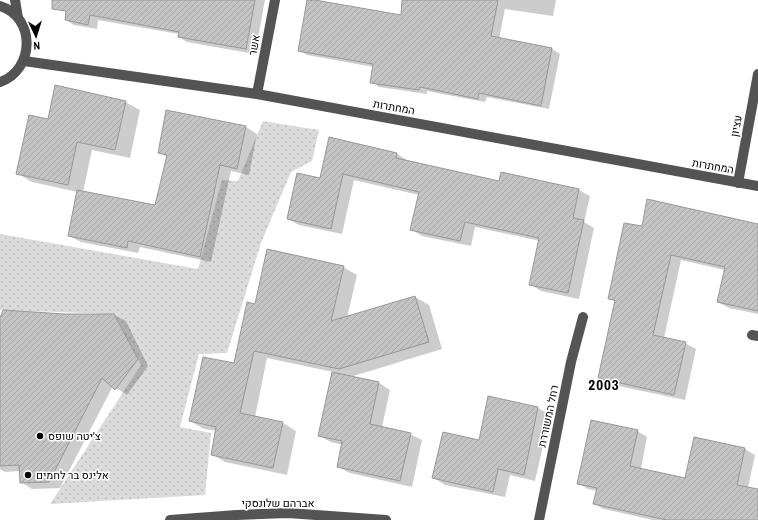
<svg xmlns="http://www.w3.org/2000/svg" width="758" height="520" font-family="'Archivo Narrow',Heebo,sans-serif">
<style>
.park{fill:url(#park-dots)}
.shadow{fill:#0003}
.building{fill:url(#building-hatch);stroke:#989898}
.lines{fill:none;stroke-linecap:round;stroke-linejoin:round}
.minor{stroke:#545454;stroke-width:10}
.poi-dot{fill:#000;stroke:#fff;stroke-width:1.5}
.labels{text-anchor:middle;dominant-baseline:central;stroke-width:3;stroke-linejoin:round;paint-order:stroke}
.street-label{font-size:11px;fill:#000;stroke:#fff}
.poi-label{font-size:11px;fill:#000;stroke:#fff;text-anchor:start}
.district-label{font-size:15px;font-weight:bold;letter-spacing:1px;fill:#000;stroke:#fff}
</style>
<defs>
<pattern id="park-dots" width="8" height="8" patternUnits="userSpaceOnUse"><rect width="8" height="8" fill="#dbdbdb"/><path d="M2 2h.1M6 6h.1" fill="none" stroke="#bababa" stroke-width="1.8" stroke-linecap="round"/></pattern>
<pattern id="building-hatch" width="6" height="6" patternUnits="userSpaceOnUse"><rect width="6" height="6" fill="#c4c4c4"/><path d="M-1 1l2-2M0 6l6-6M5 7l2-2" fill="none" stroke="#a7a7a7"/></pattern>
</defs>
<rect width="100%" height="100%" fill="#fff"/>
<!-- park -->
<polygon class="park" points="263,121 319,130 312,161 291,172 261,243 227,353 199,354 180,427 211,433 205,495 50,504 141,365 114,314 0,310 0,234 198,269 222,180 238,181"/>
<!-- shadow -->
<g class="shadow">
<polygon points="69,0 265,0 255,54 187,42 179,37 179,34 98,20 97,29 74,25 66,20"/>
<polygon points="308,0 375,12 445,22 449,0 556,0 553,16 505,9 499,39 552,49 560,54 549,109 487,97 485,102 427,91 427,94 379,87 372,82 374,67 307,55 299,50"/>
<polygon points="125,102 140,110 130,158 92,150 83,192 156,207 167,157 159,152 167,111 246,127 257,134 249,175 231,171 211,262 140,247 138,253 81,242 69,236 78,192 32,182 17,173 48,120"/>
<polygon points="397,154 407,160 407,162 500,182 502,174 579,190 590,196 584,222 594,228 579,299 541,291 530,284 540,241 475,227 471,246 422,236 412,230 419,195 354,180 342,234 299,225 288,219 321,180"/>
<polygon points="758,225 758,314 729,308 718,302 725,270 681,260 664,338 685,343 696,349 685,400 609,384 599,378 615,302 609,298 642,227"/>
<polygon points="343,267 357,275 347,318 415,297 429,305 442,349 350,377 379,383 390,390 382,427 410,434 422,440 412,487 350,473 338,467 343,445 331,442 319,436 333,372 267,358 255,417 283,423 296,431 287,475 225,462 212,454 217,431 204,429 190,421 235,364 256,305"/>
<polygon points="64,315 114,315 126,321 148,366 127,395 113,386 60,488 32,489 21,482 20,471 5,472 0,469 0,321"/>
<polygon points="489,398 538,408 550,415 535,481 510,475 505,497 445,485 434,478 480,441"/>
<polygon points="637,431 647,437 641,469 686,479 695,438 745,449 755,455 748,488 758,490 758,520 653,520 604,509 594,504 597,491 588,489 578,483"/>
</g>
<!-- building -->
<g class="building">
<polygon points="52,0 255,0 246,49 178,37 179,32 90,15 88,25 65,20 66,11 52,9"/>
<polygon points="307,0 315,0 401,15 402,0 498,0 491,36 552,48 541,106 479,93 478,99 420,87 419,90 370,83 373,64 298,51"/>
<polygon points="55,85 126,101 115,150 77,142 68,185 16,174 29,115 48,119"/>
<polygon points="166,110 246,126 237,169 220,165 200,257 128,241 127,248 68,236 77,190 155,205 167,155 158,153"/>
<polygon points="329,137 397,153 396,158 499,181 501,172 579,189 573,218 584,220 568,293 529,285 539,238 465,222 460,241 410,230 419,192 343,174 331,229 287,219 297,173 320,178"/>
<polygon points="647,199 758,224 758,311 717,302 725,267 671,255 653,335 686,342 674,395 598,378 615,300 608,299 624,223 642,226"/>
<polygon points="267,249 344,266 331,321 415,296 429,342 339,369 254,351 240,413 283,422 273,468 211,455 216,427 189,421 203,357 234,363 247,302 255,304"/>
<polygon points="3,310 64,314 114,314 138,359 115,390 102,378 49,482 20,483 19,465 0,466 0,318"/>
<polygon points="332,372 379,382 370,424 411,433 400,481 337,467 342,441 318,436"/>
<polygon points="488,396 538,407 524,475 498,469 493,492 432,478 443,432 479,440"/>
<polygon points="591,420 638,430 630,466 685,478 694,437 745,448 737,485 758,489 758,520 667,520 593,504 597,488 577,484"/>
</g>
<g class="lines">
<!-- minor -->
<g class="minor">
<polyline points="15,0 18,18"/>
<path d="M0 6C36 17 35 70 0 82"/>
<polyline points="24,61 257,94 758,186"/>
<polyline points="257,94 275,0"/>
<polyline points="738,183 758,74"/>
<polyline points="752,335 758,336"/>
<polyline points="170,520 237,515 288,513 386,520"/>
<polyline points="539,520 571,362 583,317"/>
</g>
</g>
<!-- markers -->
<g class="poi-dot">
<circle cx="40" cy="436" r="4"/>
<circle cx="28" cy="475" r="4"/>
</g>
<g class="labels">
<!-- street labels -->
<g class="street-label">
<text transform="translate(254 45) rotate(-79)">אשר</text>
<text transform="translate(394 107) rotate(10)">המחתרות</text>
<text transform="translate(736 126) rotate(-79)">עציון</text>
<text transform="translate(713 166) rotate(10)">המחתרות</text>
<text transform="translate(548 416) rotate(-78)">רחל המשוררת</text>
<text x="278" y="503">אברהם שלונסקי</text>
</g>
<!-- poi labels -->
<g class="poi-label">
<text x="48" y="436">צ'יטה שופס</text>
<text x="36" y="475">אלינס בר לחמים</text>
</g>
<!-- district labels -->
<g class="district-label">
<text x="604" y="384">2003</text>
</g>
</g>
<!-- north arrow -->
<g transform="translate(36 36) rotate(176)" stroke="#ffffff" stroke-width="3" paint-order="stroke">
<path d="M0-3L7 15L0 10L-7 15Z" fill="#000000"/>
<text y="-6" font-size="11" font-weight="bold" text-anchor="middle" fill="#000000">N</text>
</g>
</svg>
